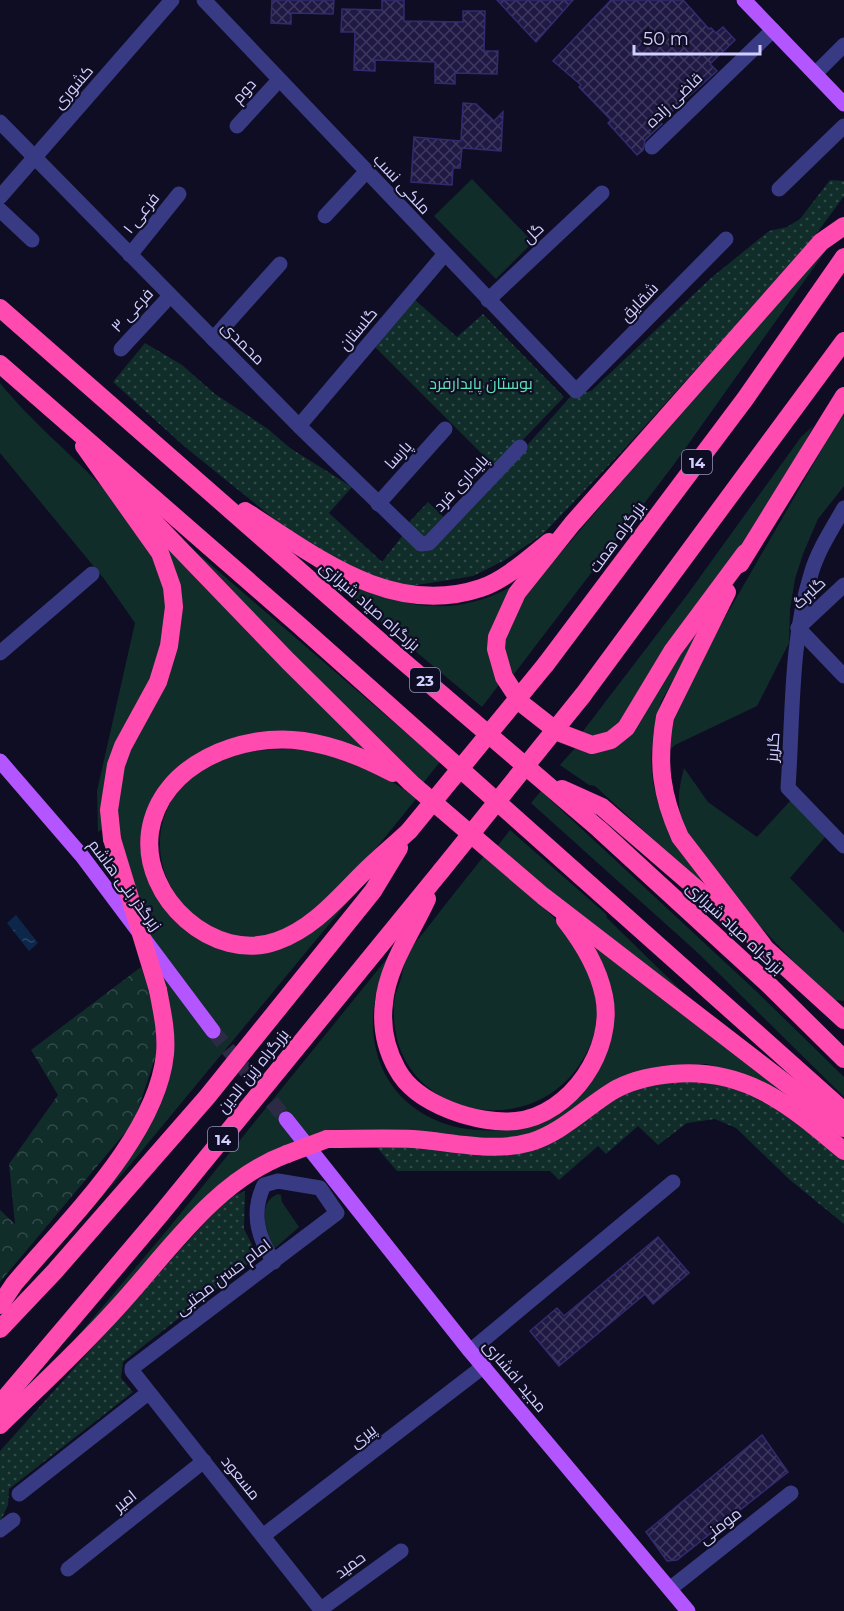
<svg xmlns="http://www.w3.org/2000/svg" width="844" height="1611" font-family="Montserrat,Cairo,sans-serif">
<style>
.green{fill:#102d2a}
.forest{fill:url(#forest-crowns)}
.park{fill:url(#park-dots)}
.water{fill:url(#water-ripples)}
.building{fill:url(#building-cross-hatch);stroke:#332b70;stroke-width:1.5}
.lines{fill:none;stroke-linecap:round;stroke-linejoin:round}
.major-tunnel{stroke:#2c2a44;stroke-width:15;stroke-dasharray:15 8;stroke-linecap:butt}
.minor{stroke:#383b83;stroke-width:15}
.major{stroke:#b356ff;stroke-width:15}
.highway{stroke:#ff4aaf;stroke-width:18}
.highway-bridge{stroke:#ff4aaf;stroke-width:18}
.labels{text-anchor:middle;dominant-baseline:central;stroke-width:4.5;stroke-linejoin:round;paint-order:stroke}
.shield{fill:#0f0d23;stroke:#9795bd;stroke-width:1.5}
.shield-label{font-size:15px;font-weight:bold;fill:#d1cfff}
.street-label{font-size:16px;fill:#d1cfff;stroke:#0f0d23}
.park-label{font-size:16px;fill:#5ae1b4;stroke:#0f0d23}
</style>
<defs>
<pattern id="forest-crowns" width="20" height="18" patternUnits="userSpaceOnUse" patternTransform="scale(1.5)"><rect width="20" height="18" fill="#102d2a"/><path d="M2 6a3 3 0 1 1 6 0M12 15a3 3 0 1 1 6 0" fill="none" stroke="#324a4a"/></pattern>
<pattern id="park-dots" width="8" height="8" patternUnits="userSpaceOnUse" patternTransform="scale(1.5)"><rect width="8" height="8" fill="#102d2a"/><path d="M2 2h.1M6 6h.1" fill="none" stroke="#324a4a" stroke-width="1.8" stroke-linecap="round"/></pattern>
<pattern id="water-ripples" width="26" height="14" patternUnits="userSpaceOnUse" patternTransform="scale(1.5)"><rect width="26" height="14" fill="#0c2749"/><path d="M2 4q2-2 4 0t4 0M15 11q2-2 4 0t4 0" fill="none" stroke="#2e4564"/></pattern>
<pattern id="building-cross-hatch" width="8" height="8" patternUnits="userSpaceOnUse" patternTransform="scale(1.5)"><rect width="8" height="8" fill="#1f1944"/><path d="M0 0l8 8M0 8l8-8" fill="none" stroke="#3e3960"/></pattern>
</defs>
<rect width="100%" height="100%" fill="#0f0d23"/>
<!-- green -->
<g class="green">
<polygon points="472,179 533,242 496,279 434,216"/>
<polygon points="832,242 672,467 511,678 502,645 531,583 566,547 705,384"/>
<path d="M0 383C47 441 112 484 151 548 171 580 168 638 155 672 142 705 119 736 108 771 101 790 103 810 103 829L98 832 97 791 135 623 105 580 0 453Z"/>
<polygon points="844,411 844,486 818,519 803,554 795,579 790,610 789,643 757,706 675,745 666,754 669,726 704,654"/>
<polygon points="813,426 804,445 739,548 627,719 598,738 580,735 687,595 801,437"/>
<polygon points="155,534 377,760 341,742 218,747 146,823 174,917 260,947 364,882 130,1165 20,1290 168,1077 120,843 115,801 128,750 178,628"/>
<polygon points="189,546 440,762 423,783 380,743"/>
<path d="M297 552C370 593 431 631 513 586L508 602 501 682 482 707Z"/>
<path d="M729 578 661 702C635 790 665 828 715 896L595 786 589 785 560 765 576 747 599 750Z"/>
<path d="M290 749C337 751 381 770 416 799L369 857 312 911 269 940C255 938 236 939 223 934 217 931 210 925 204 922 152 888 144 819 191 777 218 753 256 750 290 749Z"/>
<path d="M684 768 708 802 757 837 792 799 826 836 790 878 844 933V1001L833 1000 808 977 756 922 689 836C676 811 677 795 684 768Z"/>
<polygon points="541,791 757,992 844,1077 844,1097 698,953 531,803"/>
<polygon points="510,830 606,914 607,918 699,1008 496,848"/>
<path d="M484 856C516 884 554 912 579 947 596 972 603 1015 591 1043 548 1151 387 1122 394 1005 394 997 398 987 401 979 403 970 405 960 408 953 413 944 422 935 428 927 446 903 465 880 484 856Z"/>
<path d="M584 936 826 1125 730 1071 707 1064 674 1066 544 1131 492 1141 425 1133 263 1157 56 1362 168 1229 398 945C391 957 382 969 379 982 359 1050 389 1113 461 1128 482 1132 518 1132 538 1122 548 1117 599 1048 610 1034Z"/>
<path d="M278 1194 281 1195 282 1202 299 1227 274 1249C267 1232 255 1203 278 1194Z"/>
</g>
<!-- forest -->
<polygon class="forest" points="141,967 151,996 159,1046 134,1122 0,1282 0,1210 15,1224 9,1164 58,1095 31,1050"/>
<!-- park -->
<g class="park">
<polygon points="830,180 844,181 844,196 805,249 626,447 543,534 505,560 473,576 411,586 372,578 343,567 284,527 185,447 113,382 145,343 182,365 215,394 268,429 290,448 352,487 329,513 382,562 403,535 400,532 428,502 454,527 572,395 591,391 711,278 769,231 787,227 800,219"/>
<polygon points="414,299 457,337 483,314 564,397 496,468 372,344"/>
<polygon points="689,1079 754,1092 844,1159 844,1224 790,1180 736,1128 715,1119 687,1123 658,1145 638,1126 606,1154 598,1146 559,1180 550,1171 397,1171 373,1143 496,1152 639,1086"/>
<polygon points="245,1191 244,1229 258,1256 123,1362 121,1378 133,1392 9,1489 8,1505 0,1522 0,1451 226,1199"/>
</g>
<!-- water -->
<polygon class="water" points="16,915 38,943 29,951 7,923"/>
<!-- building -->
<g class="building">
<polygon points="272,0 334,0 333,14 291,13 291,24 271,23"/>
<polygon points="382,0 404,0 404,21 463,22 463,11 485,11 484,51 498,51 497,74 455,73 455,84 435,83 435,62 375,60 375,71 354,70 355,32 341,32 342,9 382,10"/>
<polygon points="497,0 573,0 536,42"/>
<polygon points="611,0 683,0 709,29 711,28 716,33 723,27 735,40 710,64 717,71 660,122 662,124 645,140 643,150 637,155 608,123 611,120 579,87 581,85 553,61"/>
<polygon points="463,103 476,104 494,121 503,112 501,151 462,148 460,168 453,168 452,185 411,182 414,137 461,141"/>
<polygon points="658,1237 689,1273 653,1304 645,1294 559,1366 530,1331 557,1308 564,1316"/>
<polygon points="762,1435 788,1472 677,1560 667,1561 646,1532"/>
</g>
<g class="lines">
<!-- major-tunnel -->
<polyline class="major-tunnel" points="213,1031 286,1119"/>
<!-- minor -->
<g class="minor">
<polyline points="204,0 576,391 726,239"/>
<polyline points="815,74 844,45"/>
<polyline points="0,122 299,426 421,544 429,543 520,447"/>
<polyline points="237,126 279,80"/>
<polyline points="652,147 773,30"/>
<polyline points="779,189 844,126"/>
<polyline points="0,197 172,0"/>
<polyline points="0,210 32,240"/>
<polyline points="325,216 366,172"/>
<polyline points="130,255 179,194"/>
<polyline points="488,300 602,193"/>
<polyline points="213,339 280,264"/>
<polyline points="121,349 170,296"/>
<polyline points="299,426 444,255"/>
<polyline points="378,504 445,429"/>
<path d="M844 508C832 529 818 550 811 574 790 642 793 717 788 788L844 846"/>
<polyline points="798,628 844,676"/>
<polyline points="798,628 844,585"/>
<polyline points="0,653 92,574"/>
<path d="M274 1262C257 1237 251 1212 264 1185L278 1181 320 1188 337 1213 132 1368V1371L322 1611"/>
<polyline points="470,1351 673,1182"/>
<polyline points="19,1494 148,1393"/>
<polyline points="0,1530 13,1520"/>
<polyline points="264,1535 484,1366"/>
<polyline points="68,1569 204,1461"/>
<polyline points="671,1588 791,1493"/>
<polyline points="321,1609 401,1551"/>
</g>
<!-- major -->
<g class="major">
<polyline points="744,0 844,104"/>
<polyline points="0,761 82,856 213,1031"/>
<polyline points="286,1119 470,1351 688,1611"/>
</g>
<!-- highway -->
<g class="highway">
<polyline points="0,308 390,650 599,829 767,983 844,1059"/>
<polyline points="0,364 300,626 844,1111"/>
<polyline points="84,446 160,553 172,587 174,607 169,646 158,682 123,746 116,765 109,810 112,839"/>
<polyline points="116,478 157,525 288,661 411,783 543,896 844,1128"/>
<path d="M245 511C316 556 391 618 481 588 505 580 529 558 549 542"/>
<polyline points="745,553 673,650 626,728 611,740 592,745 558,732 521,703 504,677 496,649 497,637 517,593 572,524 821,242 844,226"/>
<polyline points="740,564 844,396"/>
<path d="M727 592 665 717C657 763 661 795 680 837L763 945"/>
<polyline points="546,664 745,399 844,257"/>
<polyline points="583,695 844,341"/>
<path d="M393 773C364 758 336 746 303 741 242 732 160 764 150 832 141 898 214 964 277 941 313 928 336 900 362 874 377 859 394 845 409 831"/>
<polyline points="562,789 602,807 727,915"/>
<path d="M427 899C412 932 387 967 384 1003 381 1026 386 1049 397 1069 416 1105 479 1125 516 1121 571 1115 615 1049 604 996 598 967 583 943 565 920"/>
<polyline points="755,939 844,1020"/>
<path d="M327 1139C356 1139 385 1138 413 1139 453 1142 492 1153 531 1142 562 1132 584 1109 611 1092 630 1080 651 1076 672 1074 746 1067 791 1106 844 1151"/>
<path d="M0 1305 14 1284C66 1222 157 1136 165 1054 167 1033 162 1011 158 990"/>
<polyline points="0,1329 55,1271 207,1097 373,891 399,848"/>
<polyline points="0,1404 160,1215 441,871"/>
<path d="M0 1425C39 1387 79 1350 116 1309 167 1254 214 1181 287 1154"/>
</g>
<!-- highway-bridge -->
<g class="highway-bridge">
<polyline points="409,831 546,664"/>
<polyline points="112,839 158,990"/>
<polyline points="441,871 583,695"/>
<polyline points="287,1154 327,1139"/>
</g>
</g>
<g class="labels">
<!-- shield labels -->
<g class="shield">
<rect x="682" y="450" width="30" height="24" rx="4.5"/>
<rect x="410" y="668" width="30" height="24" rx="4.5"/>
<rect x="208" y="1127" width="30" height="24" rx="4.5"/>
</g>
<g class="shield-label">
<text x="697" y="462">14</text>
<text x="425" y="680">23</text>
<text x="223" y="1139">14</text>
</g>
<!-- street labels -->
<g class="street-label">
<text transform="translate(73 87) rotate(-49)">کشوری</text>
<text transform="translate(244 91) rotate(-48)">دوم</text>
<text transform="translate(674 100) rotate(-44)">قاضی زاده</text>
<text transform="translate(402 184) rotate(47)">ملکی نسب</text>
<text transform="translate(141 213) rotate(-51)">فرعی ۱</text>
<text transform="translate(533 233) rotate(-43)">گل</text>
<text transform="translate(639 302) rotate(-46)">شقایق</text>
<text transform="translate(132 310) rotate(-47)">فرعی ۳</text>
<text transform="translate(358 329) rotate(-50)">گلستان</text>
<text transform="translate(243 343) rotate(45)">محمدی</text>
<text transform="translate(398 455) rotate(-48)">پارسا</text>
<text transform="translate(461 483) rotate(-47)">پایداری فرد</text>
<text transform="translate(617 537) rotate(-54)">بزرگراه همت</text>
<text transform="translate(809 593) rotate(-43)">گلبرگ</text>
<text transform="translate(370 606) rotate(41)">بزرگراه صیاد شیرازی</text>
<text transform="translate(773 747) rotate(-86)">گلریز</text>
<text transform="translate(125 885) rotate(53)">زیرگذر بنی هاشم</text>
<text transform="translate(735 928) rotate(43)">بزرگراه صیاد شیرازی</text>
<text transform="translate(253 1071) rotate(-51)">بزرگراه زین الدین</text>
<text transform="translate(223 1277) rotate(-37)">امام حسن مجتبی</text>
<text transform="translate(515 1376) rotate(50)">مجید افشاری</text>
<text transform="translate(363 1436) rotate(-37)">پیری</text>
<text transform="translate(241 1478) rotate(51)">مسعود</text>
<text transform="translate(125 1501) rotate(-39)">امیر</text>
<text transform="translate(720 1526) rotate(-38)">مومنی</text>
<text transform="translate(350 1565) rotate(-36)">حمید</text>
</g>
<!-- park labels -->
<g class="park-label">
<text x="481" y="383">بوستان پایدارفرد</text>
</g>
</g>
<!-- scale -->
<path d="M634 45v9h126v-9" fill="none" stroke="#d1cfff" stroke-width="3"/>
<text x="643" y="45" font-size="18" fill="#d1cfff" stroke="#0f0d23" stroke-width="4.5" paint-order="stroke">50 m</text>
</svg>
